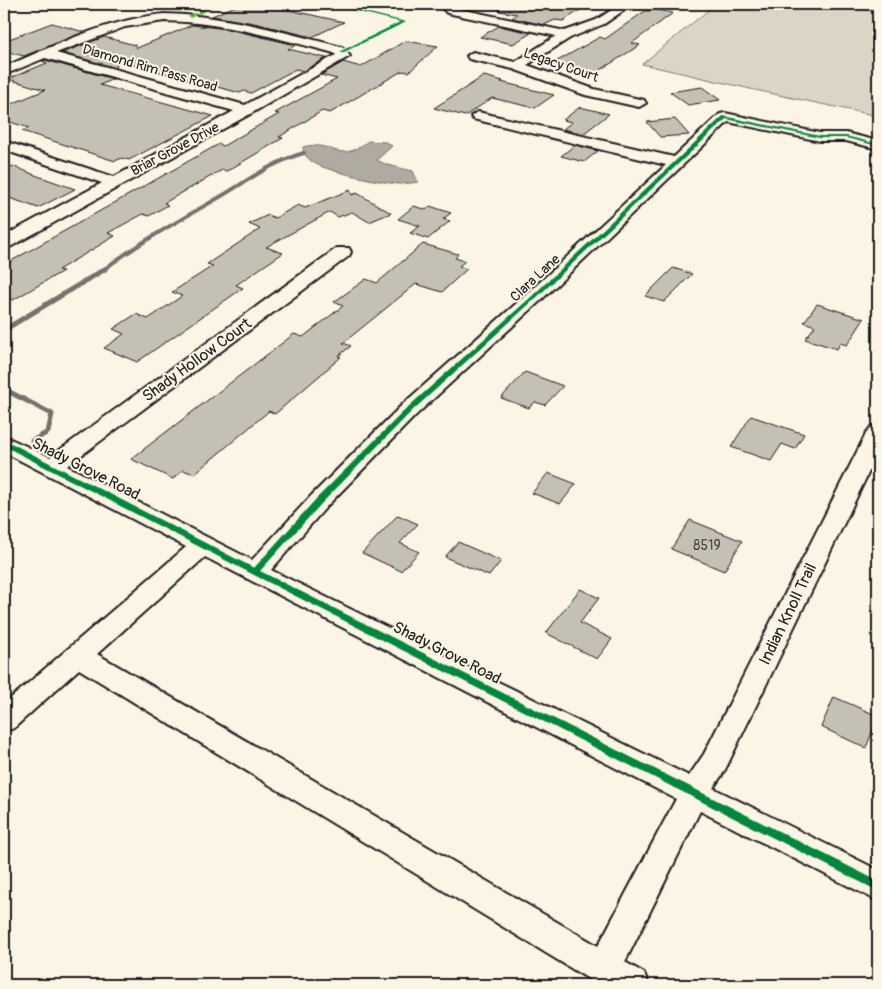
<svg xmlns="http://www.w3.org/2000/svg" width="882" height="989" font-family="Pangolin,sans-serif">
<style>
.green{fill:#dbd5c8;stroke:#7c7872}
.water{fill:#b0aba1;stroke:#75726c}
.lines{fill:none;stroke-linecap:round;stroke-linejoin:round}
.stream-far2{stroke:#75726c;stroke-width:4}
.stream-far1{stroke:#75726c;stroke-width:5}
.stream{stroke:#75726c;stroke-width:6}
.building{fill:#c4c0b3;stroke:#1c1c1c}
.minor-casing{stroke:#1c1c1c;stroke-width:4}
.minor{fill:#fcf5e5;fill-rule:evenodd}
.quiet{stroke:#58b947;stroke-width:3;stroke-dasharray:7 3;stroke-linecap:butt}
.cycleway-casing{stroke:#fcf5e5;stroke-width:3}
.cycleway{fill:#00873e;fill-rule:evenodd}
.labels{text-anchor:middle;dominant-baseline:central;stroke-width:4;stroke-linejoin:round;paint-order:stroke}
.far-street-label{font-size:14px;fill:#1c1c1c;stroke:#fcf5e5}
.number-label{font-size:14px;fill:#464542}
.street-label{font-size:16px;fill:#1c1c1c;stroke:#fcf5e5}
</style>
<rect width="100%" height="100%" fill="#fcf5e5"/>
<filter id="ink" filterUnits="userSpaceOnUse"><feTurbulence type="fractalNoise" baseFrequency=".02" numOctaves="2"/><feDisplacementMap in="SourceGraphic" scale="10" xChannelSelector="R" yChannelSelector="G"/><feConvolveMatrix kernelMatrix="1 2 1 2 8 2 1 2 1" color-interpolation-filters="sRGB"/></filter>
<g filter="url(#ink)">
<!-- green -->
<polygon class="green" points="716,4 878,4 878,116 755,90 642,64"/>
<!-- water -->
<path class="water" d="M368 141 386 142 392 146 377 160 387 165 413 171 418 182C411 183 405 184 398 184 384 183 327 171 316 164 309 160 303 155 303 147 332 139 338 166 368 141Z"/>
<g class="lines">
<!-- stream-far2 -->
<path class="stream-far2" d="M103 270C140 242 180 220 220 197 247 181 274 161 304 153"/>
<!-- stream-far1 -->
<g class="stream-far1">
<polyline points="4,330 105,269"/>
<polyline points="4,389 52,414 48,432 32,441"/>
</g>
<!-- stream -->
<polyline class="stream" points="4,462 6,459"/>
</g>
<!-- building -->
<g class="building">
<polygon points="240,4 261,4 344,22 312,37 254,23 212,16"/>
<polygon points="499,4 590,4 563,21 555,20 544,25 512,18 517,14 499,11"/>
<polygon points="652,9 673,13 632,43 640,45 594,74 552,64 600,37 605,39 645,11 649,11"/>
<polygon points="52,23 84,32 24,56 4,51 4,41"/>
<polygon points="192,25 228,29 291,44 296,45 288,49 326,58 304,71 296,69 251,93 244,91 240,93 118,61 116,68 62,53 104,37 135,45 137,48"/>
<polygon points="499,26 531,33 513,44 480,37"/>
<polygon points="405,41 438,46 409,72 402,71 330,113 322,111 279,137 283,138 227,171 222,170 164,203 168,205 149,216 143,214 108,233 115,236 58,270 63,271 13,300 4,296 4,265 219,144 223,146 279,114 275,113 337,79 321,75 343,62 361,67"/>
<polygon points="45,60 113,79 100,85 213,116 129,160 122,158 115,161 22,131 29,128 4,120 4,107 45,90 8,79 47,63 42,61"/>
<polygon points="484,76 503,81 501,82 554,95 535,108 492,98 465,116 434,108"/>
<polygon points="702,87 720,100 688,105 670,92"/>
<polygon points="580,107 609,114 583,134 563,129 572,122 563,120"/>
<polygon points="675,119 689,135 660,137 647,122"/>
<polygon points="575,145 598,151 584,162 561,156"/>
<polygon points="13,166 35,175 75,189 38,208 4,196 4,171"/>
<polygon points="350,190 352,195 357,193 391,213 369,222 352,212 338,217 330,212 266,247 283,253 236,285 243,288 137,362 104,348 124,334 113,329 136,314 148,319 182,296 172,292 213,266 207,264 260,229 249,224 268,215 275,218 298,205 305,208"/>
<polygon points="414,206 426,210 430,206 451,213 443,219 450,221 428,239 410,233 420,226 398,219"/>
<polygon points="423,244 458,254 455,258 465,261 459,266 467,269 442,292 416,284 343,343 351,346 338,356 341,357 275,414 269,411 194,474 183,470 173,479 131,459 294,334 303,337 343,306 334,302 366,279 377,283"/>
<polygon points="673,268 692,274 664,302 645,296"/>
<polygon points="817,304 864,319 847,345 840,343 837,349 805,339 815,326 804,322"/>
<polygon points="525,372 563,386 545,405 535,402 529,408 501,398"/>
<polygon points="751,416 804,434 795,449 782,444 771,461 731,447"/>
<polygon points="548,473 576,484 560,504 532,493"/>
<polygon points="398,515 418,524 400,543 419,552 401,571 362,553"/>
<polygon points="690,520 742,541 724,571 671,549"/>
<polygon points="458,542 501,561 489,576 445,557"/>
<polygon points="580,589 599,598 580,623 612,639 597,659 546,633"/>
<polygon points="834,697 878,716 866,748 821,727"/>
</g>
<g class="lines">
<defs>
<g id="minor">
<polygon points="447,4 459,4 455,8 565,31 596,20 621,4 633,4 604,24 570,38 527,65 594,89 644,100 646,103 639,107 585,95 513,69 469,59 467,56 473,52 515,62 556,36 447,13 442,8"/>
<path d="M164 14C225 15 283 32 342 47L350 56 252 113 10 247 4 248V236L102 183 4 150V141L114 177 234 111 45 58 4 75V67C56 45 106 20 164 14ZM164 21C222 22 277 38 334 53L336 55 245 105 56 53 125 27Z"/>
<path d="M478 112 674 157 720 114 725 113 820 133H846L878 141V149L846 141H820L728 122 539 302 417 414 327 506 271 570 689 776 704 754 867 432 871 427 878 425V453L724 772 713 788 878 870V901L700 811 625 962 644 973 649 985H601L592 981 79 669 14 728 4 732V704L186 547 4 452V436L50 457 337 248H349L351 252 349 256 67 466 252 560 311 496 403 404 527 294 666 165 473 119 471 116ZM205 557 676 799 598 946 97 654Z"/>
</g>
</defs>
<!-- minor casing -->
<use href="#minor" class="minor-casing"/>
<!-- minor -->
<use href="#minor" class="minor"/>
<!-- quiet -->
<polyline class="quiet" points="189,17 217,4"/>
<defs>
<g id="cycleway">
<polygon points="327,4 333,4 406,22 342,53 341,53 341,51 400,22"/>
<polygon points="723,116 820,136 846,136 878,144 878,146 846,138 820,138 726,119 535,299 412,411 322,503 260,571 878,881 878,891 252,574 4,446 4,441 7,441 254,568 316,499 408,407 531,297"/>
</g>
</defs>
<!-- cycleway casing -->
<use href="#cycleway" class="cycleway-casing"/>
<!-- cycleway -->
<use href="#cycleway" class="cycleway"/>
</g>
</g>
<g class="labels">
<!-- far-street labels -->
<g class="far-street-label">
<text transform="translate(561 65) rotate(19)">Legacy Court</text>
<text transform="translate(150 68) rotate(16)">Diamond Rim Pass Road</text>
<text transform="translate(175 149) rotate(-28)">Briar Grove Drive</text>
<text transform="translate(535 278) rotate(-43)">Clara Lane</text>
</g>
<!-- number labels -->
<g class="number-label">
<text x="707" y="545">8519</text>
</g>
<!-- street labels -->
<g class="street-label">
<text transform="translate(197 360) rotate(-36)">Shady Hollow Court</text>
<text transform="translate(86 469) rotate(27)">Shady Grove Road</text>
<text transform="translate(788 614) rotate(-64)">Indian Knoll Trail</text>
<text transform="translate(447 653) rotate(27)">Shady Grove Road</text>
</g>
</g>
<!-- margin -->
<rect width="882" height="989" fill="none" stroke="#fcf5e5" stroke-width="20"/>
<rect x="10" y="10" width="862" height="969" fill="none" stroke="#1c1c1c" stroke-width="2" filter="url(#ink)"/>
</svg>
